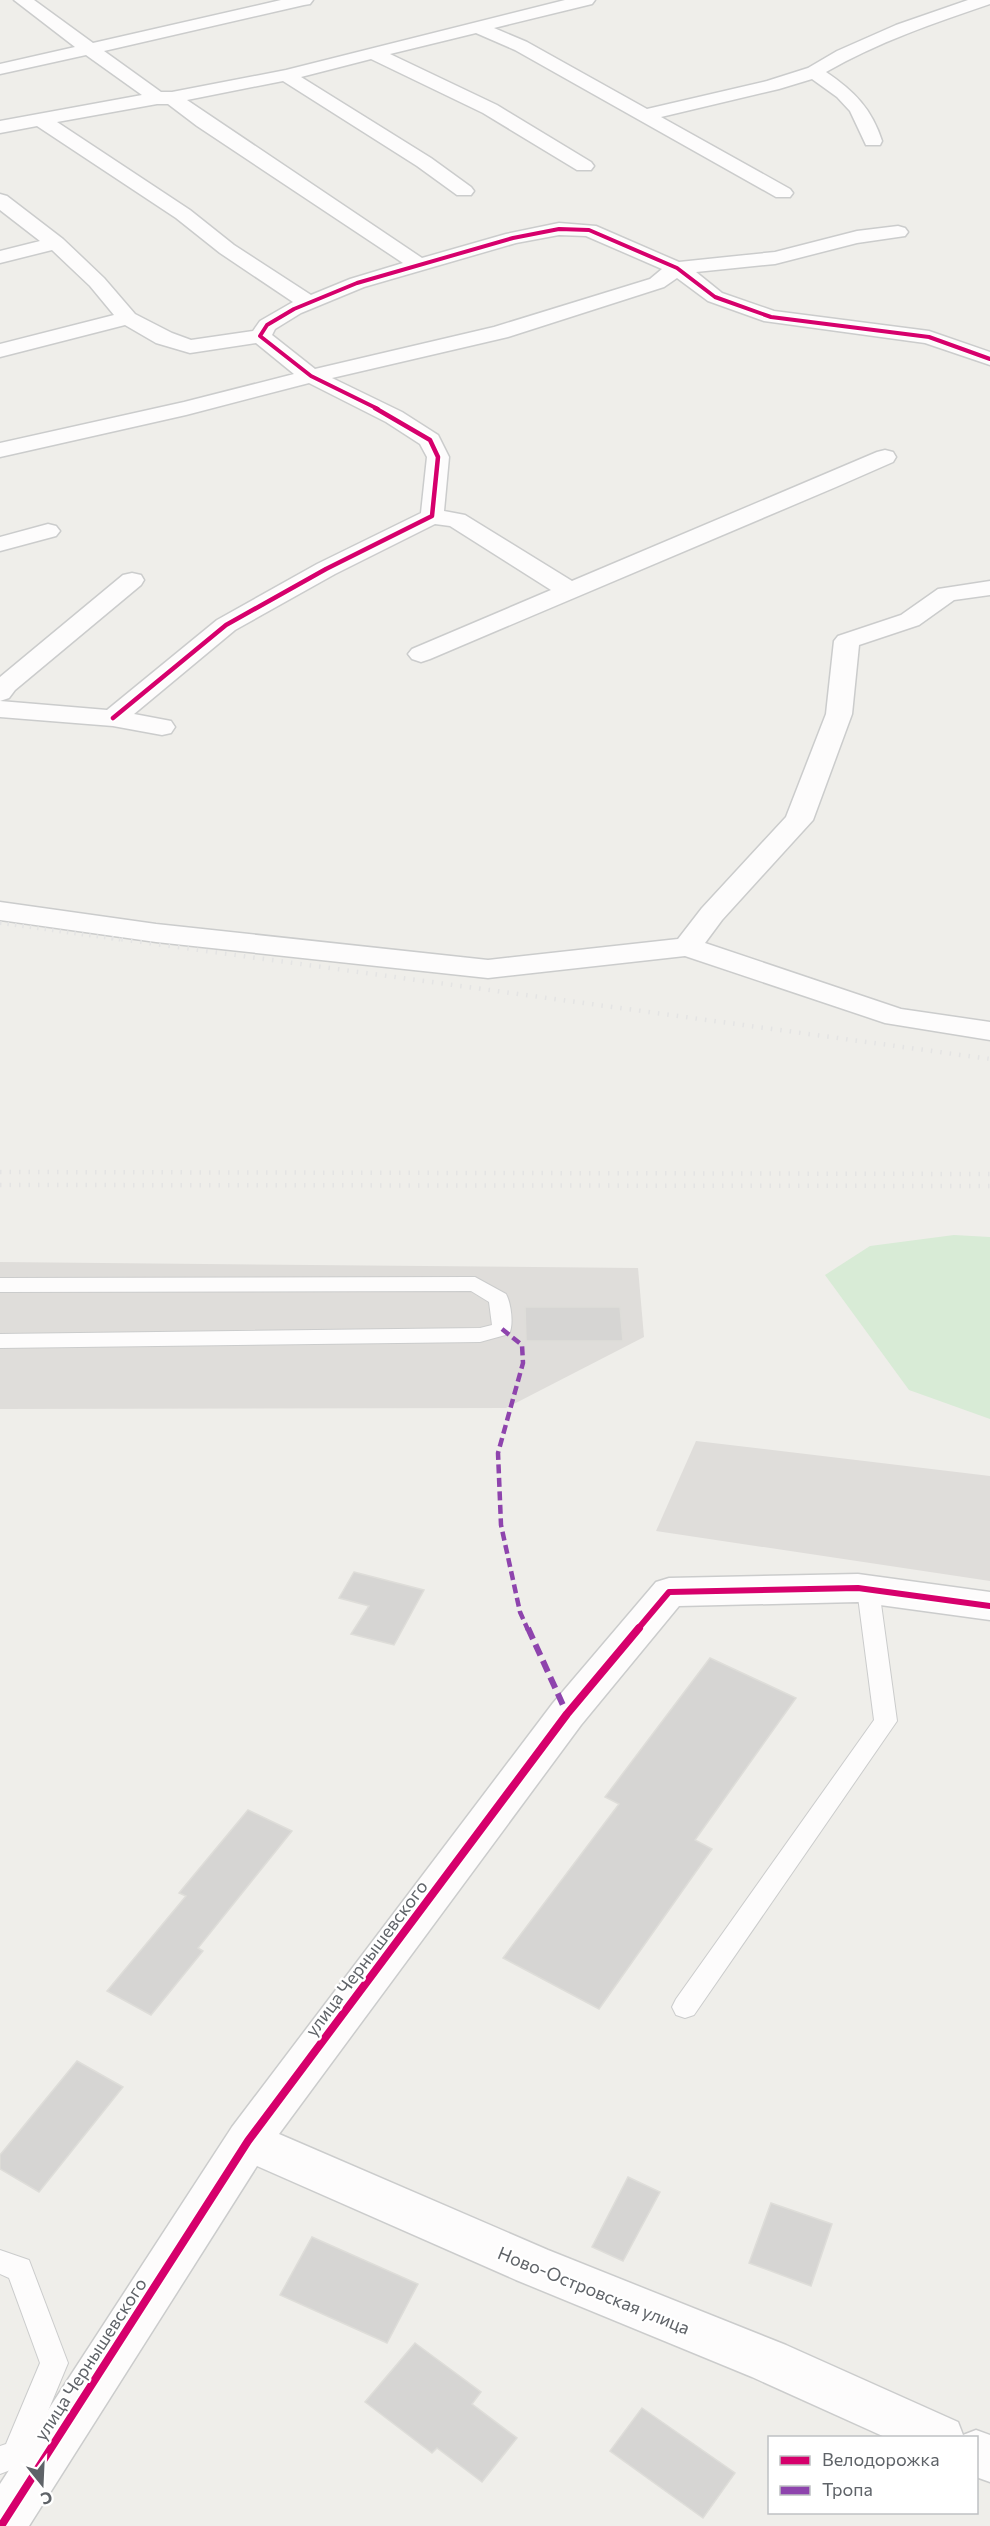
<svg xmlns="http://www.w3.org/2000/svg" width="990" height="2526" font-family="Commissioner,sans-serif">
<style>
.industrial{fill:#dfddda}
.green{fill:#d8ebd6}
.building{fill:#d6d5d3;stroke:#deddd9;stroke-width:1.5}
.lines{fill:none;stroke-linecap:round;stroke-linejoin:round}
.service-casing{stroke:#cbcccc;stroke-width:2}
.minor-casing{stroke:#cbcccc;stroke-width:3}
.service{fill:#fdfcfc;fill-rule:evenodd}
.minor{fill:#fdfcfc;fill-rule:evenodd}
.rail-far1{stroke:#e4e4e4;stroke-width:4;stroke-dasharray:1.5 6;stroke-linecap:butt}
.rail{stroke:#e4e4e4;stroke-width:4.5;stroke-dasharray:1.5 8;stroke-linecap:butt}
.quiet-far1{stroke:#8e44ad;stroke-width:4.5;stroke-dasharray:9 4.5;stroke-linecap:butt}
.quiet{stroke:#8e44ad;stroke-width:6;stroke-dasharray:12 6;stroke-linecap:butt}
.cycleway-far3-casing{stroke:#fff;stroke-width:6}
.cycleway-far2-casing{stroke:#fff;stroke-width:8}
.cycleway-far1-casing{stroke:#fff;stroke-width:10}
.cycleway-casing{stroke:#fff;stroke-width:11}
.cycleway-far3{stroke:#d6006c;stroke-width:4}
.cycleway-far2{stroke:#d6006c;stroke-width:4.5}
.cycleway-far1{stroke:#d6006c;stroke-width:6}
.cycleway{stroke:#d6006c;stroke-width:8}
.labels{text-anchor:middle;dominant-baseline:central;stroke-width:4.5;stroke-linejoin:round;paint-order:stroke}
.near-street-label{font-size:18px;fill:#5f6368;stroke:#fff}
</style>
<rect width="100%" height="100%" fill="#efeeea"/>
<!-- industrial -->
<g class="industrial">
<polygon points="0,1262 638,1268 644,1337 506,1408 0,1409"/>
<polygon points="696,1441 990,1476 990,1581 656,1531"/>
</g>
<!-- green -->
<polygon class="green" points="954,1235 990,1237 990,1419 909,1390 825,1275 870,1246"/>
<!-- building -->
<g class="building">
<polygon points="525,1307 620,1307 623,1341 526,1341"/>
<polygon points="354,1572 424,1590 394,1645 351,1634 369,1606 339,1598"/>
<polygon points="710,1658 796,1698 695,1840 712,1849 599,2009 503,1958 619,1804 605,1797"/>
<polygon points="248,1810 292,1831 198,1948 203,1951 151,2015 107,1991 186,1896 179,1893"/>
<polygon points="77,2061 123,2087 39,2192 0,2169 0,2155"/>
<polygon points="628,2177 660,2192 623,2261 592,2247"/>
<polygon points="771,2203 832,2224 811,2286 749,2263"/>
<polygon points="312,2237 418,2284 387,2343 280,2295"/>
<polygon points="415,2343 481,2392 472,2404 517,2438 482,2482 437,2448 432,2453 365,2402"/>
<polygon points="642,2408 735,2473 703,2518 610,2451"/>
</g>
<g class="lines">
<defs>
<g id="service">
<path d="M475 1277 506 1294C511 1303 514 1325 509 1334L480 1342 0 1348V1334L480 1328 492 1325 489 1302 471 1291 0 1292V1278Z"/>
<polygon points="868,1581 876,1583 879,1589 897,1721 694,2015 685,2018 676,2015 672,2007 676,1999 874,1720 857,1589 860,1583"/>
<polygon points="0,2250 29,2260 68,2363 26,2464 0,2474 0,2446 6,2444 40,2363 9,2278 0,2274"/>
</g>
<g id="minor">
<path d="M14 0H34L93 43 281 0H313L310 4 304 5 104 51 161 92H172L286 70 565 0H595L592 4 494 28 527 42 647 109 767 81 808 68 837 51 896 25 968 0H990V4C934 23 878 42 826 72 854 91 872 109 882 141L880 145H866L850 111 837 97 812 79 779 89 661 117 790 189 793 193 790 197H776L515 50 476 33 390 54 497 105 591 162 594 166 591 170H577L483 113 371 59 301 77 431 158 471 187 474 191 471 195H457L417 166 283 81 187 100 422 258 506 234 559 223 596 226 679 262 775 252 857 231 898 226 905 228 908 232 905 236 857 243 775 264 696 272 722 293 774 311 929 331 990 352V365L925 343 764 321 708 301 677 278 664 287 508 337 332 378 402 412 438 435 449 457 444 511 465 515 572 581 877 452 885 450 893 452 896 457 893 462 836 487 430 659 421 662 412 659 408 654 412 649 551 590 450 526 435 524 335 574 235 630 134 714 171 721 175 727 171 733 162 735 113 726 0 717V701L107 710 217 620 317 564 421 513 427 457 420 444 386 422 309 383 186 415 0 457V443L184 402 294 374 256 343 190 353 156 343 125 325 0 357V344L114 315 90 286 52 250 0 263V251L40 241 0 210V194L7 196 63 239 104 278 135 314 172 333 191 340 253 331 260 321 293 302 220 253 176 218 37 126 0 133V121L142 95 86 55 0 74V64L75 47ZM157 104H168L197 126 403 263 350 279 311 295 234 245 190 210 57 122ZM559 235 586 236 662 269 650 279 494 327 315 369 272 335 275 329 301 313 364 287 516 243Z"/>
<polygon points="48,524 56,526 60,531 56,536 0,551 0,537"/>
<polygon points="132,573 141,575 144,580 141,585 15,690 9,698 0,701 0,677 123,575"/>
<polygon points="990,581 990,595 954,600 919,625 859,645 852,714 813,820 722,920 705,943 901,1009 990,1022 990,1040 885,1023 685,956 488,978 156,942 0,920 0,902 156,924 488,960 678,939 702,908 786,817 826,714 834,641 838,636 901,615 938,589"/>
<polygon points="858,1574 990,1592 990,1620 858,1602 679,1606 581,1725 279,2134 548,2250 786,2345 958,2422 963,2435 976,2430 990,2435 990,2482 976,2477 976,2438 887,2438 752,2377 516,2280 257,2166 29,2526 0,2526 0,2484 232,2127 553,1703 656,1582 669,1578"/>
</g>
</defs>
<!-- service casing -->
<use href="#service" class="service-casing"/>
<!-- minor casing -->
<use href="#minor" class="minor-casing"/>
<!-- service -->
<use href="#service" class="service"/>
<!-- minor -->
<use href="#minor" class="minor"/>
<!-- rail-far1 -->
<polyline class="rail-far1" points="0,923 123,940"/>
<!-- rail -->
<g class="rail">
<polyline points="112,938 990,1059"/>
<polyline points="0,1172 990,1174"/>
<polyline points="0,1185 990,1186"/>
</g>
<!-- quiet-far1 -->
<polyline class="quiet-far1" points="502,1329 522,1345 523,1363 498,1453 501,1525 520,1612 528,1630"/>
<!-- quiet -->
<polyline class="quiet" points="528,1628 567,1714"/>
<defs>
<polyline id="cycleway-far3" points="378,409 311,376 260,336 267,325 294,309 357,283 513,238 559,229 589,230 677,268 715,297 771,317 929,337 990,359"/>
<polyline id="cycleway-far2" points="113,718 226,625 326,569 432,516 438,457 430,440 375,408"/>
<polyline id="cycleway-far1" points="637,1630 669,1592 858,1588 990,1606"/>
<polyline id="cycleway" points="1,2526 248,2141 567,1714 639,1628"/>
</defs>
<!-- cycleway-far3 casing -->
<use href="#cycleway-far3" class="cycleway-far3-casing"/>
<!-- cycleway-far2 casing -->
<use href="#cycleway-far2" class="cycleway-far2-casing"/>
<!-- cycleway-far1 casing -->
<use href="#cycleway-far1" class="cycleway-far1-casing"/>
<!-- cycleway casing -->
<use href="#cycleway" class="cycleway-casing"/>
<!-- cycleway-far3 -->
<use href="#cycleway-far3" class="cycleway-far3"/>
<!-- cycleway-far2 -->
<use href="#cycleway-far2" class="cycleway-far2"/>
<!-- cycleway-far1 -->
<use href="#cycleway-far1" class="cycleway-far1"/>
<!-- cycleway -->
<use href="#cycleway" class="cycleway"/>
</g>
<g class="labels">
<!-- near-street labels -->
<g class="near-street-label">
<text transform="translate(366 1958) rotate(-53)">улица Чернышевского</text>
<text transform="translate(594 2290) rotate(22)">Ново-Островская улица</text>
<text transform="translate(90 2359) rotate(-57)">улица Чернышевского</text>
</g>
</g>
<!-- legend -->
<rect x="768" y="2436" width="210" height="78" fill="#ffffff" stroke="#bfc1c3" stroke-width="1.5"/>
<rect x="780" y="2456" width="30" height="9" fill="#d6006c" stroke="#bfc1c3" stroke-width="1.5"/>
<text x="822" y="2466" font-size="18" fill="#5f6368">Велодорожка</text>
<rect x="780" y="2486" width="30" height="9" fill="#8e44ad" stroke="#bfc1c3" stroke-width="1.5"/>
<text x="822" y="2496" font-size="18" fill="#5f6368">Тропа</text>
<!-- north arrow -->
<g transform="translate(42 2484) rotate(162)" stroke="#ffffff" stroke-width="4.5" paint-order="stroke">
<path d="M0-4.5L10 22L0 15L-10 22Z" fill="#5f6368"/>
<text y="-9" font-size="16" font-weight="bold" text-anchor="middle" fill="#5f6368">С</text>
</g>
</svg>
